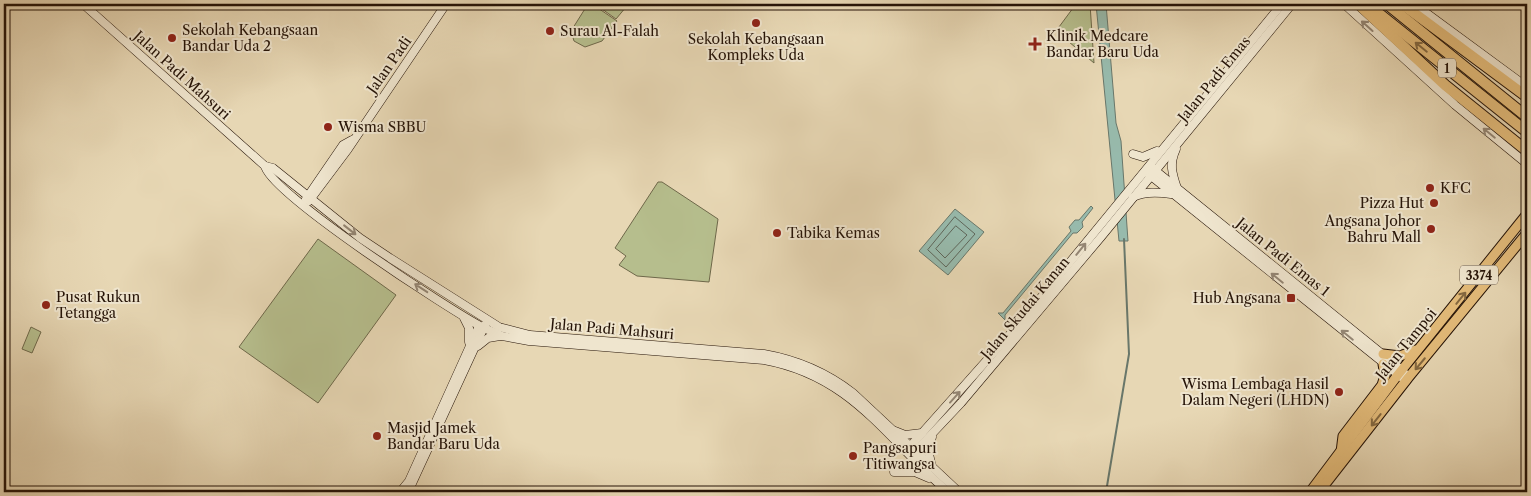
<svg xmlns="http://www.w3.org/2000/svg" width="1531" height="496" font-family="'Libre Caslon Text',serif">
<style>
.green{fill:#b6be8d;stroke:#6e684a}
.water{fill:#97baac;stroke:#69776a}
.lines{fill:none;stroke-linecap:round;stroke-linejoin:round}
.shore{stroke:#5e665a;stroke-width:1}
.stream{stroke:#69776a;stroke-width:2}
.secondary-casing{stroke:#251307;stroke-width:9}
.primary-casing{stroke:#251307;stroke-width:11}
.highway-casing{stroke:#251307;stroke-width:12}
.secondary{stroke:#efe5ce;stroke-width:8}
.primary{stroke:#e4bc7a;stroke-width:9}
.highway{stroke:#e4bc7a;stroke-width:10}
.oneway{stroke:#948674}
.oneway2{stroke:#846840}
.poi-dot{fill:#8f2418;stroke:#efe5ce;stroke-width:2}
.labels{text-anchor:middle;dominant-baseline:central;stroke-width:4;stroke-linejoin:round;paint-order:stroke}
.shield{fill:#efe5ce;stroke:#625243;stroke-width:1}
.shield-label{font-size:12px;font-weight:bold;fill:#251307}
.poi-label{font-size:14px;fill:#251307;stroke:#efe5ce;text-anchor:start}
.street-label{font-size:14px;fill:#251307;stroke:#efe5ce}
</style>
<rect width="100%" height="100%" fill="#e7d7b4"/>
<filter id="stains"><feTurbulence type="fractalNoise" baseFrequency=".004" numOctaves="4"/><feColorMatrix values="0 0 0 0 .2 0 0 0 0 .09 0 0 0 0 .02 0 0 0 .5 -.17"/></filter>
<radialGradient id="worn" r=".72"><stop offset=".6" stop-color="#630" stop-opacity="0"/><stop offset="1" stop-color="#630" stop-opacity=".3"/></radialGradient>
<!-- green -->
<g class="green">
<polygon points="588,4 592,4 617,21 602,41 585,47 574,41 571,31"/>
<polygon points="595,4 621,4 626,7 616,19"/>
<polygon points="1076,4 1090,4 1094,63 1056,31"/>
<polygon points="658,182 662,182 718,219 709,282 637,276 619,265 626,256 615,248"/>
<polygon points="318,239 396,295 318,403 239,347"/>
<polygon points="31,327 41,332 32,353 22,349"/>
</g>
<!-- water -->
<g class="water">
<polygon points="1096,4 1106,4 1116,123 1121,141 1128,241 1119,241"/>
<polygon points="1091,206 1093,208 1082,222 1083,227 1077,233 1073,233 1005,315 1005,320 998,313 1003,313 1071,231 1069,227 1075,220 1079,220"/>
<polygon points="955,209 984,232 948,275 919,251"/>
</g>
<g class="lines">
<!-- shore -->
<g class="shore">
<polygon points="955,217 975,234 946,267 928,250"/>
<polygon points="956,226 967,235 945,258 936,249"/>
</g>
<!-- stream -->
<polyline class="stream" points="1106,492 1129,354 1124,239"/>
<defs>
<g id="secondary">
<path d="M83 4 265 166 273 168 360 238 390 258 499 327 530 335 764 354C798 360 826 372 853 393L959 492"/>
<polyline points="1344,4 1455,105 1527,164"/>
<polyline points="1414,4 1527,87"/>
<path d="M1176 149C1169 164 1172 173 1177 188"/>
<polyline points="1133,154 1143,157 1157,151"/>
<path d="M265 166C270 193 451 311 484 328L502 336 529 341 764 360C852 376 885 437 948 492"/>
<polyline points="1151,167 1402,370 1408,378"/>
<polyline points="1146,172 1406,381"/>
<path d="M1133 197C1145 191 1158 192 1171 194"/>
<polyline points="306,199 343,145 352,140"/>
<polyline points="309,201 348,149 446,4"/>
<polyline points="464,318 469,328 469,342"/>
<polyline points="478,346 488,338 500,336"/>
<polyline points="895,431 905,435 922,433"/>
<polyline points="932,437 928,450 932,467"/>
<polyline points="907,450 1020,323 1282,4"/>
<polyline points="912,455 961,403 1101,237 1292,4"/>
<polyline points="894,472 915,472 929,478"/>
<polyline points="400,492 409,481 479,326"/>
<polyline points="408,492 485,325"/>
</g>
<g id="primary">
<polyline points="1383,354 1400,356 1416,350"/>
<polyline points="1341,452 1343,436 1382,385 1385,376 1383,364"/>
<polyline points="1310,492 1397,376 1527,214"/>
<polyline points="1319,492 1408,378 1527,233"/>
</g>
<g id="highway">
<polyline points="1358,4 1445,85 1527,151"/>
<polyline points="1367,4 1527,132"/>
<polyline points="1387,4 1527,117"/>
<polyline points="1402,4 1527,97"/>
</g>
</defs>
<!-- secondary casing -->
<use href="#secondary" class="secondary-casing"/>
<!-- primary casing -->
<use href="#primary" class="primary-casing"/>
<!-- highway casing -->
<use href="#highway" class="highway-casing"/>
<!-- secondary -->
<use href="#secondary" class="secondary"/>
<!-- primary -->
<use href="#primary" class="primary"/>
<!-- highway -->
<use href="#highway" class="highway"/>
</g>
<!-- one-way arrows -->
<defs><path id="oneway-shaft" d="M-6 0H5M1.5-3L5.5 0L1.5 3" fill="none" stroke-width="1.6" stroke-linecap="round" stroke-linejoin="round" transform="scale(1.25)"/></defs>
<g class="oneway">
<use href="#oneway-shaft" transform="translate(1367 26) rotate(-138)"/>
<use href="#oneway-shaft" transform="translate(1489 133) rotate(-141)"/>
<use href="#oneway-shaft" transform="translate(350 230) rotate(38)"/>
<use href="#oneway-shaft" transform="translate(1081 249) rotate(-51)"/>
<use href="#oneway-shaft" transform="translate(1277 278) rotate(-141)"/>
<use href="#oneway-shaft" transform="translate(421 288) rotate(-147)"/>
<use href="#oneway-shaft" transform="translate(1347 335) rotate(-141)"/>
<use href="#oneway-shaft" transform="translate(955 397) rotate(-48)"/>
</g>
<g class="oneway2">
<use href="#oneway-shaft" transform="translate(1421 47) rotate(-141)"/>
<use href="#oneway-shaft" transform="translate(1461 298) rotate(-51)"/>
<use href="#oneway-shaft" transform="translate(1420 364) rotate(130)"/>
<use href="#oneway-shaft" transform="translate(1376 420) rotate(128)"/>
</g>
<!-- markers -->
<g class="poi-dot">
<circle cx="756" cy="23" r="5"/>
<circle cx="550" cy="31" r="5"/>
<circle cx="172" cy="38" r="5"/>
<path d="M1032.5 36.5h5v5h5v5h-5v5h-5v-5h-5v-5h5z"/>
<circle cx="328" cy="127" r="5"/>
<circle cx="1430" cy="188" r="5"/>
<circle cx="1434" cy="203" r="5"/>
<circle cx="1431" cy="229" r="5"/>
<circle cx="777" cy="233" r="5"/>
<rect x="1286" y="293" width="10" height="10" rx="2.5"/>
<circle cx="46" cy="305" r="5"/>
<circle cx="1339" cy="392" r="5"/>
<circle cx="377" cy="436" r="5"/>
<circle cx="853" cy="456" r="5"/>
</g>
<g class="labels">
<!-- shield labels -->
<g class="shield">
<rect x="1438" y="58.5" width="18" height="19" rx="4"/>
<rect x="1460" y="265.5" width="38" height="19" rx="4"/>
</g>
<g class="shield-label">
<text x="1447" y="68">1</text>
<text x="1479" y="275">3374</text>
</g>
<!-- poi labels -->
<g class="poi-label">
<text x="182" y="30">Sekolah Kebangsaan<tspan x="182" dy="16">Bandar Uda 2</tspan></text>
<text x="560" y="31">Surau Al-Falah</text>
<text x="1046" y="36">Klinik Medcare<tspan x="1046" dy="16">Bandar Baru Uda</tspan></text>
<text x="756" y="39" text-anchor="middle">Sekolah Kebangsaan<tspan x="756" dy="16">Kompleks Uda</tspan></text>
<text x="338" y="127">Wisma SBBU</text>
<text x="1440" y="188">KFC</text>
<text x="1424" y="203" text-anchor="end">Pizza Hut</text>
<text x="1421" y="221" text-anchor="end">Angsana Johor<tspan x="1421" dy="16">Bahru Mall</tspan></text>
<text x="787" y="233">Tabika Kemas</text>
<text x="56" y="297">Pusat Rukun<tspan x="56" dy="16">Tetangga</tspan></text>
<text x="1281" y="298" text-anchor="end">Hub Angsana</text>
<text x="1329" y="384" text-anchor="end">Wisma Lembaga Hasil<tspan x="1329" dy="16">Dalam Negeri (LHDN)</tspan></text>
<text x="387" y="428">Masjid Jamek<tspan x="387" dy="16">Bandar Baru Uda</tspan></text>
<text x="863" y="448">Pangsapuri<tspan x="863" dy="16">Titiwangsa</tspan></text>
</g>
<!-- street labels -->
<g class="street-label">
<text transform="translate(389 65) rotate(-55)">Jalan Padi</text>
<text transform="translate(182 75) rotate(42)">Jalan Padi Mahsuri</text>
<text transform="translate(1214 79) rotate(-51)">Jalan Padi Emas</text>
<text transform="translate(1283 257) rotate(39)">Jalan Padi Emas 1</text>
<text transform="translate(1025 308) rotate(-50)">Jalan Skudai Kanan</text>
<text transform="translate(612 329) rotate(5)">Jalan Padi Mahsuri</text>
<text transform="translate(1406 344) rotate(-51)">Jalan Tampoi</text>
</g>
</g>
<!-- margin -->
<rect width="1531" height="496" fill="none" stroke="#e7d7b4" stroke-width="20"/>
<rect x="5" y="5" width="1521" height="486" fill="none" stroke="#251307" stroke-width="2.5"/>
<rect x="10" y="10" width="1511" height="476" fill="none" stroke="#251307"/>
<rect width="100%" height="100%" filter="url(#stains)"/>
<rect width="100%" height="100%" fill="url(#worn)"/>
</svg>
